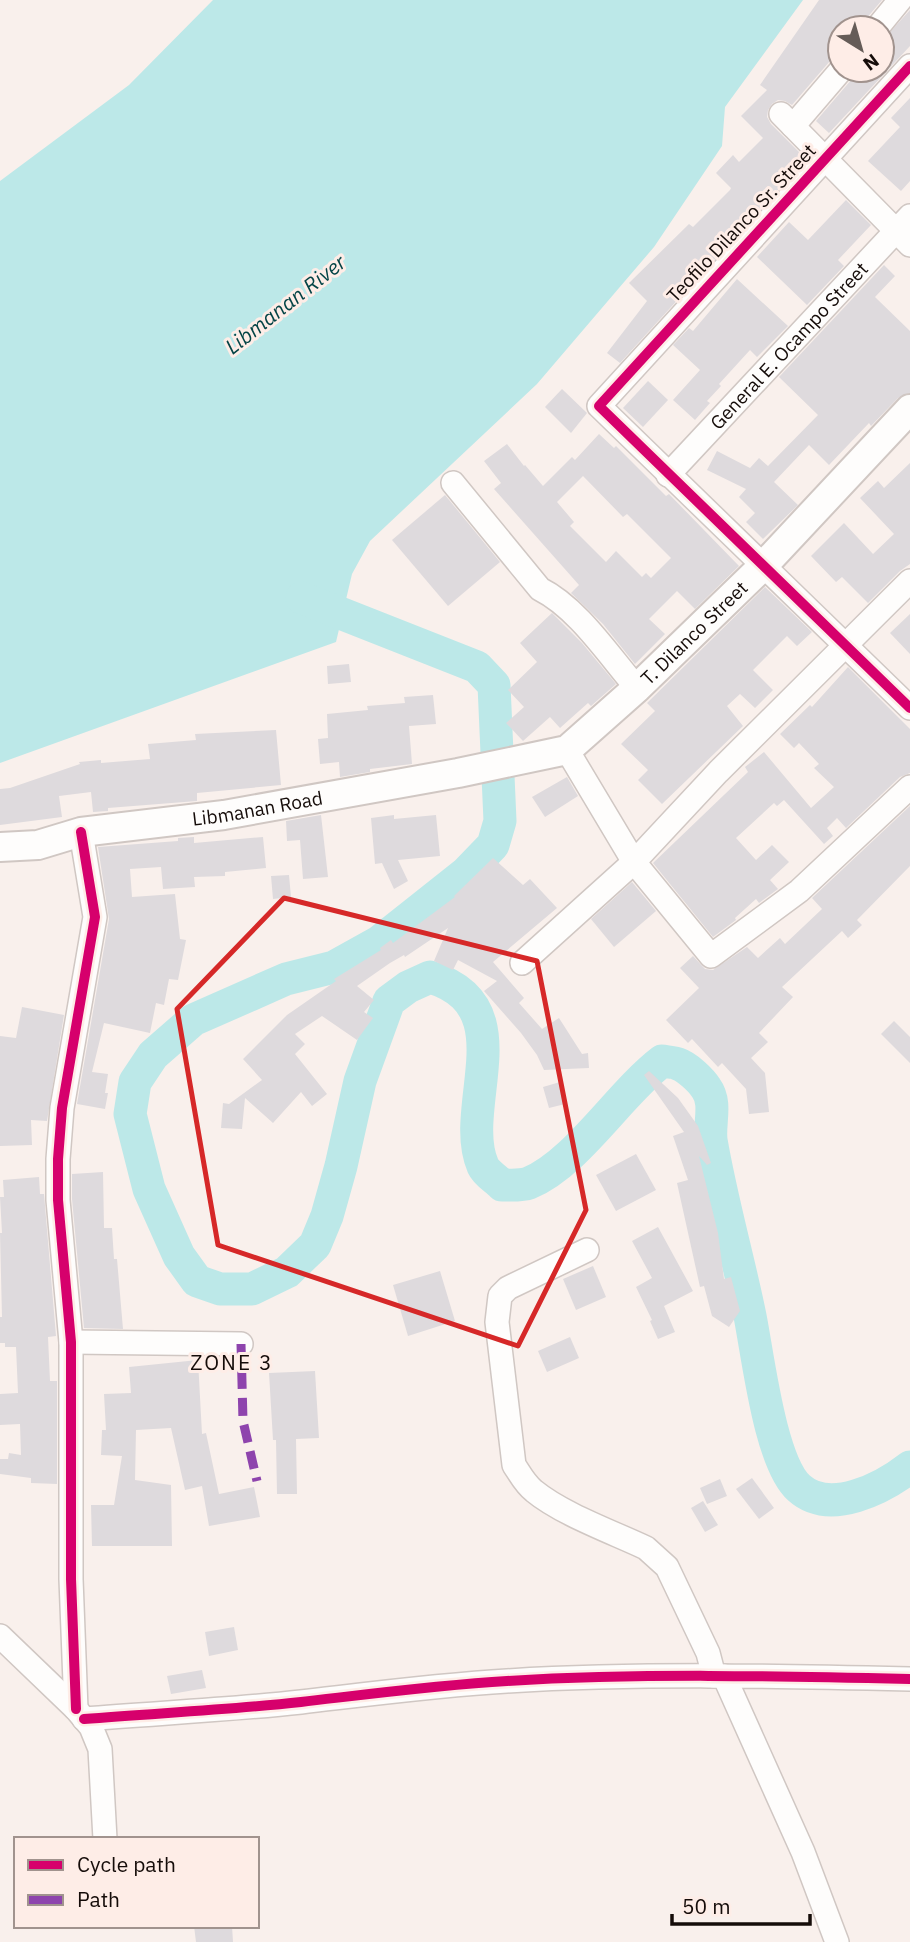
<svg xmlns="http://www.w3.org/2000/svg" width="910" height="1942" font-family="'IBM Plex Sans',sans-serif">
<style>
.water{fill:#bce8e8}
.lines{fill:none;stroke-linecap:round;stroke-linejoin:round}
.river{stroke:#bce8e8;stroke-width:33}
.building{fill:#dedadd;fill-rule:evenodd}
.minor-casing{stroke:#d0c7c3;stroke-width:26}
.major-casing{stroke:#d0c7c3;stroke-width:32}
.minor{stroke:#fefdfc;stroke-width:23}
.major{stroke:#fefdfc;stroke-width:28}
.quiet{stroke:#8e44ad;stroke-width:9;stroke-dasharray:18 9;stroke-linecap:butt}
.cycleway-casing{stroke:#feede7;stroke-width:15}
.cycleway{stroke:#d6006c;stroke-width:10}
.marked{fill:none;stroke:#d62828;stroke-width:5;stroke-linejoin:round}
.labels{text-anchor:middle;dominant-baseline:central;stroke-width:6;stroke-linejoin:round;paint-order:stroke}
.street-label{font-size:19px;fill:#150c09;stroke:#feede7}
.water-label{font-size:21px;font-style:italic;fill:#044446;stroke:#feede7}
.neighbourhood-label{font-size:21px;letter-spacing:2px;fill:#150c09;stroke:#feede7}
</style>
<rect width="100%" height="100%" fill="#f9f0ec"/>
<!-- water -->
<polygon class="water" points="213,0 803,0 725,107 722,146 654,247 537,384 370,541 352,574 336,642 0,763 0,181 129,85"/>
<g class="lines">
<!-- river -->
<path class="river" d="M302 598 477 667 494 685 500 821 493 845 466 873 379 942 334 967 286 979 193 1020 153 1055 135 1082 130 1114 149 1189 179 1256 197 1281 220 1289H252L287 1272 315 1245 327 1216 341 1166 360 1081 389 1001 408 987 430 977C526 1006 457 1107 483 1166 486 1173 496 1179 502 1185 510 1185 521 1186 529 1183 577 1163 619 1094 662 1061 667 1062 674 1062 678 1064 687 1067 701 1080 706 1088 717 1103 709 1122 711 1140 721 1199 738 1257 750 1316 758 1356 770 1462 799 1488 830 1516 883 1488 910 1467"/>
</g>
<!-- building -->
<g class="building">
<polygon points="819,0 882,0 866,19 863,28 840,28 840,56 830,61 792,105 785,101 778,100 772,104 768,110 767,117 771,124 806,159 620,363 607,353 647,301 629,283 689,224 693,227 730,190 731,188 716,173 733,155 739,162 763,138 741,116 767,90 760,85"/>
<polygon points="910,10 910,46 829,133 816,121 852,79 855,70 882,70 882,41"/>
<polygon points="910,98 910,181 901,191 868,161 900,127 891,118"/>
<polygon points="846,200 871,225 838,260 844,266 807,305 757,257 789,222 808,240"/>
<polygon points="884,265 895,276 875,297 910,331 910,393 898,398 871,426 869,423 829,465 809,445 774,482 798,505 763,539 746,522 755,513 739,497 746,489 707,470 717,451 750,468 759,458 768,466 818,415 779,377"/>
<polygon points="737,279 788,326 757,357 750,350 719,384 721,386 707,401 710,403 695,420 673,400 700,370 673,345 689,328 693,331"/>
<polygon points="648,381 668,400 643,427 623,408"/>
<polygon points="562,389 587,413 571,433 545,407"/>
<path d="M599 434 614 448 616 446 666 496 669 494 739 566 695 609 677 591 649 619 665 634 635 664 603 624 571 593 579 585 494 489 501 483 484 461 507 444 524 466 525 465 543 486 572 457 575 460ZM583 476 623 517 627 514 671 558 651 578 646 573 642 577 616 551 606 562 570 526 574 522 557 502Z"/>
<polygon points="910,463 910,564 900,571 868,603 842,577 836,582 811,556 844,523 873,554 894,534 860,498 878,481 884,488"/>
<polygon points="445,495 500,562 448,606 392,540"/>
<polygon points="765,587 812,632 797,646 787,636 753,670 773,690 755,708 740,694 727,706 743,726 662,804 638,780 648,770 621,744 655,711 647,703"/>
<polygon points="552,613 582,643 616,684 591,706 588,703 560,728 550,717 523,741 506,723 524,707 508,690 537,662 520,643"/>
<polygon points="910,614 910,654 890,633"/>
<polygon points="349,664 351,682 328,684 327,666"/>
<polygon points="848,667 910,729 910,773 900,777 846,828 837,818 827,828 833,836 824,844 784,800 777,806 774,803 736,838 756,860 772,845 789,862 770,880 778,889 759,903 756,899 735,918 736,920 713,937 653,863 748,772 745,767 764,752 811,808 834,787 814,768 819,764 799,743 794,748 780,734 810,705 812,707"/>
<polygon points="433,695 436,724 409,726 412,764 370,769 370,772 340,777 339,762 320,764 318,739 328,738 327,714 368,710 367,706 405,703 404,697"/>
<polygon points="276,730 281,785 197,793 197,801 108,808 108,811 93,812 91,792 59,796 62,817 0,825 0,789 10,788 80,764 79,762 101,760 101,763 150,759 148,744 196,740 195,734"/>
<polygon points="567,777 578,796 545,817 532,797"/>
<polygon points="910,806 910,866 857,920 862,925 848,938 842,931 782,987 793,997 759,1033 768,1042 751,1058 765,1073 769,1112 749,1114 746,1089 722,1063 718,1067 692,1039 688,1043 666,1020 699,988 680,968 693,956 705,969 713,970 747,947 758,958 780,938 785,944 822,909 812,898"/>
<polygon points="321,815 328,877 303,879 300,840 287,841 286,821"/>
<polygon points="394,815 394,819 436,815 440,856 398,860 408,881 394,889 382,863 375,864 371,818"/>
<polygon points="194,837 194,843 263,837 266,868 225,872 225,876 194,877 195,887 163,889 161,867 130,869 132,897 175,894 180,939 186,940 178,980 169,979 164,1005 156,1003 150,1033 104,1023 92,1072 108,1074 105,1093 108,1093 105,1109 77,1104 109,919 98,847 178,841 178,838"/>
<polygon points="493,858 523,885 530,879 557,908 493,962 524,998 519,1003 542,1029 559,1018 582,1054 588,1053 589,1068 544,1070 537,1055 521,1033 484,991 497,981 458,960 453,970 434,961 448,928 405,957 404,955 390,963 357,986 374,1000 364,1012 373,1018 357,1040 322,1016 295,1034 305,1044 295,1054 327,1094 312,1106 301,1092 273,1123 245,1098 242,1129 221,1128 223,1103 229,1104 262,1080 243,1059 287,1015 336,981 334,979 381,950 380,948 391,940 393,943 455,897 454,896"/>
<polygon points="289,875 291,897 273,899 271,876"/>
<polygon points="632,882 656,911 614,947 591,919"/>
<polygon points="22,1007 64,1015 47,1121 31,1120 32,1145 0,1146 0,1036 16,1038"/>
<polygon points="894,1021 910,1037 910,1063 881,1034"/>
<polygon points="649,1071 678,1098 698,1126 711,1163 707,1165 699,1156 718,1233 724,1279 731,1277 740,1311 729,1327 712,1316 704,1286 700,1287 677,1183 688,1180 673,1136 684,1132 644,1075"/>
<polygon points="560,1082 565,1104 549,1108 543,1087"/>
<polygon points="636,1154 656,1190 616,1211 596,1175"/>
<polygon points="103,1172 104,1228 112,1228 114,1259 117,1259 123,1329 84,1328 72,1199 72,1174"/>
<polygon points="39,1177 40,1194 44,1194 56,1336 48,1337 50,1381 57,1381 57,1484 31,1483 31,1478 0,1474 0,1459 8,1459 9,1453 21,1455 20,1424 0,1425 0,1394 18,1393 16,1347 5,1347 5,1343 0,1343 0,1317 2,1317 0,1233 2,1233 0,1197 4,1197 3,1180"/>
<polygon points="658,1227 693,1291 664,1306 675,1332 658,1339 650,1321 652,1320 636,1287 652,1278 632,1241"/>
<polygon points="593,1266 606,1297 576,1310 563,1279"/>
<polygon points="440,1271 455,1321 408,1336 393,1285"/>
<polygon points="570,1337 579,1358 547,1372 538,1351"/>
<polygon points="198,1360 202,1434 206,1433 219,1494 254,1487 260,1517 209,1526 202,1486 185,1490 171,1428 136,1430 135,1480 171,1485 172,1546 92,1546 91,1505 114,1505 122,1456 101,1455 102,1430 106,1430 104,1394 131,1393 129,1367"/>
<polygon points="315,1371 319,1438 296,1439 297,1494 277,1494 276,1440 273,1440 269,1373"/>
<polygon points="752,1478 774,1508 759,1519 736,1489"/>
<polygon points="720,1479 727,1496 707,1504 700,1488"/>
<polygon points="703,1501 718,1525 705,1532 691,1508"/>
<polygon points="234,1627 238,1650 209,1656 205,1632"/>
<polygon points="202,1670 206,1688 171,1694 167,1676"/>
<polygon points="194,1926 232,1926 233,1942 196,1942"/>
</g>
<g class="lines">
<defs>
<g id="minor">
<polyline points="877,28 900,0"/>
<polyline points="910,66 599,406 910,708"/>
<polyline points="781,114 910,245"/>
<polyline points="793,126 841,70"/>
<path id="s1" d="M668 475 910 216"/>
<path d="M453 483 540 589C578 608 609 656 637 688"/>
<polyline points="567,750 634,862 711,956 799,891 910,787"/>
<polyline points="522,963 634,862 718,772 910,581"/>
<path d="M587 1250 508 1288 500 1296 497 1322 514 1465C520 1474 525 1484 534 1491 562 1514 612 1532 646 1548L667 1567 708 1653 714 1676"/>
<polyline points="71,1342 241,1344"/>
<polyline points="0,1636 76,1709 91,1727 100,1749 105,1839"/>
<polyline points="724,1676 803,1852 837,1942"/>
<polyline points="76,1709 71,1579 71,1342 58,1200 58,1159 62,1108 95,917 81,832"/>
<path d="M84 1719C157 1713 229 1710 301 1702 370 1694 438 1685 507 1681 641 1673 776 1676 910 1679"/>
</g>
<g id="major">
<path id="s2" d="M0 847 38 845 81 832 224 815 458 773 567 750 637 688 764 565 910 409"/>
</g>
</defs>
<!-- minor casing -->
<use href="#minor" class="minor-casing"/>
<!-- major casing -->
<use href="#major" class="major-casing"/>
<!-- minor -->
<use href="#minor" class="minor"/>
<!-- major -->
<use href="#major" class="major"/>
<!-- quiet -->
<polyline class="quiet" points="241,1344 243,1421 257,1481"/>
<defs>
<g id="cycleway">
<polyline points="910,66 599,406 910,708"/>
<polyline points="76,1709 71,1579 71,1342 58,1200 58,1159 62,1108 95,917 81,832"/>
<path d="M84 1719C157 1713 229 1710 301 1702 370 1694 438 1685 507 1681 641 1673 776 1676 910 1679"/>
</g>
</defs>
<!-- cycleway casing -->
<use href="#cycleway" class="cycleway-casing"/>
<!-- cycleway -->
<use href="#cycleway" class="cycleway"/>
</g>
<!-- marked area -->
<path class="marked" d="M284 898 537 961 586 1210 518 1346 218 1245 177 1009Z"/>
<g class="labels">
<!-- street labels -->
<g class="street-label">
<text transform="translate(741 223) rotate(-47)">Teofilo Dilanco Sr. Street</text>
<text stroke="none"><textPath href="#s1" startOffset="177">General E. Ocampo Street</textPath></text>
<text stroke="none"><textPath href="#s2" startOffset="749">T. Dilanco Street</textPath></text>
<text stroke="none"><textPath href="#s2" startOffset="261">Libmanan Road</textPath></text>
</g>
<!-- water labels -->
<g class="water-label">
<text transform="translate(285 304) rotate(-38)">Libmanan River</text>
</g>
<!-- neighbourhood labels -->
<g class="neighbourhood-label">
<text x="232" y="1362">ZONE 3</text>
</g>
</g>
<!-- legend -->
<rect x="14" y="1837" width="245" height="91" fill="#feede7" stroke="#a1938e" stroke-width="2"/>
<rect x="28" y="1860" width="35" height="10" fill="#d6006c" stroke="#a1938e" stroke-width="2"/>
<text x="77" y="1872" font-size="21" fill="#150c09">Cycle path</text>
<rect x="28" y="1895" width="35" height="10" fill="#8e44ad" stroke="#a1938e" stroke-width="2"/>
<text x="77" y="1907" font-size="21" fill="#150c09">Path</text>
<!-- north arrow -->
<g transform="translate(861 49) rotate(143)"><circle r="33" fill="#feede7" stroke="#a1938e" stroke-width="2"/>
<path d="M0-5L12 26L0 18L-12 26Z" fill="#655c58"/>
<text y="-10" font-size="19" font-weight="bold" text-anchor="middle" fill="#150c09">N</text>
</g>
<!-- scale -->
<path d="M672 1914v10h138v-10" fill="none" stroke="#150c09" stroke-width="3.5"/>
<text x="682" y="1914" font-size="21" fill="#150c09" stroke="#feede7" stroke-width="5" paint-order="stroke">50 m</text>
</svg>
